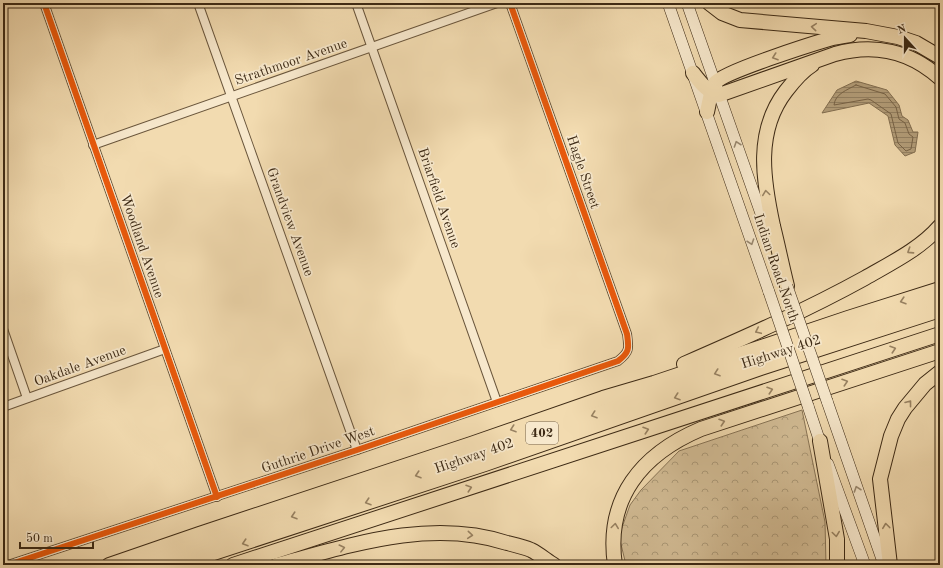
<svg xmlns="http://www.w3.org/2000/svg" width="943" height="568" font-family="'Old Standard TT',serif">
<style>
.forest{fill:url(#forest-crowns);stroke:#887456}
.water{fill:url(#water-rules);stroke:#847052}
.lines{fill:none;stroke-linecap:round;stroke-linejoin:round}
.shore{stroke:#786448;stroke-width:1}
.minor-casing{stroke:#6a563c;stroke-width:10}
.secondary-casing{stroke:#3d2a15;stroke-width:12}
.motorway-casing{stroke:#3d2a15;stroke-width:16}
.minor{stroke:#f7e8cc;stroke-width:8}
.secondary{stroke:#f7e8cc;stroke-width:11}
.motorway{stroke:#f2dbb0;stroke-width:14}
.secondary-bridge-casing{stroke:#3d2a15;stroke-width:12;stroke-linecap:butt}
.secondary-bridge{stroke:#f7e8cc;stroke-width:11}
.cycleway-casing{stroke:#f7e8cc;stroke-width:8}
.cycleway{stroke:#e8590c;stroke-width:6}
.oneway{stroke:#988262}
.oneway2{stroke:#9a8970}
.labels{text-anchor:middle;dominant-baseline:central;stroke-width:3.5;stroke-linejoin:round;paint-order:stroke}
.shield{fill:#f7e8cc;stroke:#75634c;stroke-width:1}
.shield-label{font-size:13px;font-weight:bold;fill:#3d2a15}
.street-label{font-size:14px;fill:#3d2a15;stroke:#f7e8cc}
</style>
<defs>
<pattern id="forest-crowns" width="20" height="18" patternUnits="userSpaceOnUse"><rect width="20" height="18" fill="#d3bd96"/><path d="M2 6a3 3 0 1 1 6 0M12 15a3 3 0 1 1 6 0" fill="none" stroke="#ac9a79"/></pattern>
<pattern id="water-rules" width="6" height="5" patternUnits="userSpaceOnUse"><rect width="6" height="5" fill="#b49f7b"/><path d="M0 2.5h6" fill="none" stroke="#948264"/></pattern>
</defs>
<rect width="100%" height="100%" fill="#f2dbb0"/>
<filter id="stains"><feTurbulence type="fractalNoise" baseFrequency=".005" numOctaves="4"/><feColorMatrix values="0 0 0 0 .2 0 0 0 0 .09 0 0 0 0 .02 0 0 0 .5 -.17"/></filter>
<radialGradient id="worn" r=".72"><stop offset=".6" stop-color="#630" stop-opacity="0"/><stop offset="1" stop-color="#630" stop-opacity=".3"/></radialGradient>
<!-- forest -->
<polygon class="forest" points="802,410 825,522 826,565 626,565 619,536 630,505 641,490 679,451"/>
<!-- water -->
<polygon class="water" points="856,81 887,90 899,105 902,116 908,120 913,132 918,132 915,152 905,156 895,145 888,116 869,103 822,113 837,90"/>
<g class="lines">
<!-- shore -->
<path class="shore" d="M856 85 885 94 896 107 899 119 905 123 909 134 913 137 911 149 906 151 898 143 891 114 871 100 868 99 834 105C835 94 847 90 856 85Z"/>
<defs>
<g id="minor">
<polyline points="44,3 217,497"/>
<polyline points="198,3 357,450"/>
<polyline points="356,3 497,402"/>
<polyline points="93,145 497,3"/>
<polyline points="3,329 27,398"/>
<polyline points="3,407 165,349"/>
<path d="M8 565 357 450 618 361C630 352 629 348 627 334L510 3"/>
</g>
<g id="secondary">
<polyline points="668,3 769,292"/>
<polyline points="687,3 771,242"/>
<polyline points="827,401 884,565"/>
<polyline points="808,406 822,448"/>
<polyline points="828,464 865,565"/>
</g>
<g id="motorway">
<polyline points="709,3 722,13 740,20 866,31 898,37 916,43 940,57"/>
<path d="M693 73C700 82 708 93 719 95L835 54C874 43 910 51 940 78"/>
<path d="M707 112C709 104 711 88 715 83 723 72 812 44 829 39 836 37 843 36 850 35"/>
<path d="M787 286C782 266 778 246 773 226 763 180 755 131 786 91 793 82 802 71 812 65"/>
<path d="M684 364C746 337 807 310 865 278 891 263 920 249 940 226"/>
<polyline points="820,441 837,539 837,565"/>
<polyline points="109,565 199,534 471,444 603,398 654,383 848,318 940,289"/>
<path d="M144 565C410 478 674 386 940 300"/>
<polyline points="177,565 485,464 761,368 940,310"/>
<polyline points="233,565 940,334"/>
<path d="M277 565C351 545 431 518 507 543 515 545 524 547 531 550 539 554 546 560 554 565"/>
<path d="M615 565C605 498 642 454 701 429L940 351"/>
<polyline points="890,565 880,479 891,436 898,419 905,408 925,384 940,372"/>
</g>
</defs>
<!-- minor casing -->
<use href="#minor" class="minor-casing"/>
<!-- secondary casing -->
<use href="#secondary" class="secondary-casing"/>
<!-- motorway casing -->
<use href="#motorway" class="motorway-casing"/>
<!-- minor -->
<use href="#minor" class="minor"/>
<!-- secondary -->
<use href="#secondary" class="secondary"/>
<!-- motorway -->
<use href="#motorway" class="motorway"/>
<defs>
<g id="secondary-bridge">
<polyline points="787,286 827,401"/>
<polyline points="769,292 808,406"/>
</g>
</defs>
<!-- secondary-bridge casing -->
<use href="#secondary-bridge" class="secondary-bridge-casing"/>
<!-- secondary-bridge -->
<use href="#secondary-bridge" class="secondary-bridge"/>
<defs>
<g id="cycleway">
<polyline points="44,3 217,497"/>
<path d="M8 565 357 450 618 361C630 352 629 348 627 334L510 3"/>
</g>
</defs>
<!-- cycleway casing -->
<use href="#cycleway" class="cycleway-casing"/>
<!-- cycleway -->
<use href="#cycleway" class="cycleway"/>
</g>
<!-- one-way arrows -->
<defs><path id="oneway-chevron" d="M-2-3.5L2.5 0L-2 3.5" fill="none" stroke-width="1.6" stroke-linecap="round" stroke-linejoin="round"/></defs>
<g class="oneway">
<use href="#oneway-chevron" transform="translate(814 27) rotate(-175)"/>
<use href="#oneway-chevron" transform="translate(775 57) rotate(161)"/>
<use href="#oneway-chevron" transform="translate(766 193) rotate(-98)"/>
<use href="#oneway-chevron" transform="translate(910 251) rotate(147)"/>
<use href="#oneway-chevron" transform="translate(903 301) rotate(163)"/>
<use href="#oneway-chevron" transform="translate(758 331) rotate(155)"/>
<use href="#oneway-chevron" transform="translate(893 349) rotate(-18)"/>
<use href="#oneway-chevron" transform="translate(717 373) rotate(161)"/>
<use href="#oneway-chevron" transform="translate(845 382) rotate(-18)"/>
<use href="#oneway-chevron" transform="translate(770 390) rotate(-18)"/>
<use href="#oneway-chevron" transform="translate(677 397) rotate(161)"/>
<use href="#oneway-chevron" transform="translate(909 403) rotate(-52)"/>
<use href="#oneway-chevron" transform="translate(594 415) rotate(161)"/>
<use href="#oneway-chevron" transform="translate(722 422) rotate(-18)"/>
<use href="#oneway-chevron" transform="translate(513 429) rotate(161)"/>
<use href="#oneway-chevron" transform="translate(646 430) rotate(-18)"/>
<use href="#oneway-chevron" transform="translate(418 475) rotate(162)"/>
<use href="#oneway-chevron" transform="translate(469 488) rotate(-18)"/>
<use href="#oneway-chevron" transform="translate(368 502) rotate(162)"/>
<use href="#oneway-chevron" transform="translate(294 516) rotate(162)"/>
<use href="#oneway-chevron" transform="translate(615 526) rotate(-82)"/>
<use href="#oneway-chevron" transform="translate(886 526) rotate(-97)"/>
<use href="#oneway-chevron" transform="translate(836 534) rotate(82)"/>
<use href="#oneway-chevron" transform="translate(470 535) rotate(5)"/>
<use href="#oneway-chevron" transform="translate(245 543) rotate(162)"/>
<use href="#oneway-chevron" transform="translate(342 548) rotate(-14)"/>
</g>
<g class="oneway2">
<use href="#oneway-chevron" transform="translate(737 144) rotate(-109)"/>
<use href="#oneway-chevron" transform="translate(751 242) rotate(71)"/>
<use href="#oneway-chevron" transform="translate(857 489) rotate(-109)"/>
</g>
<g class="labels">
<!-- shield labels -->
<rect class="shield" x="526" y="422" width="32" height="22" rx="3"/>
<g class="shield-label">
<text x="542" y="433">402</text>
</g>
<!-- street labels -->
<g class="street-label">
<text transform="translate(291 62) rotate(-19)">Strathmoor Avenue</text>
<text transform="translate(583 172) rotate(71)">Hagle Street</text>
<text transform="translate(439 198) rotate(71)">Briarfield Avenue</text>
<text transform="translate(290 222) rotate(70)">Grandview Avenue</text>
<text transform="translate(142 246) rotate(71)">Woodland Avenue</text>
<text transform="translate(776 268) rotate(71)">Indian Road North</text>
<text transform="translate(781 352) rotate(-18)">Highway 402</text>
<text transform="translate(80 366) rotate(-20)">Oakdale Avenue</text>
<text transform="translate(318 450) rotate(-19)">Guthrie Drive West</text>
<text transform="translate(474 456) rotate(-19)">Highway 402</text>
</g>
</g>
<!-- margin -->
<rect width="943" height="568" fill="none" stroke="#f2dbb0" stroke-width="16"/>
<rect x="4" y="4" width="935" height="560" fill="none" stroke="#3d2a15" stroke-width="2"/>
<rect x="8" y="8" width="927" height="552" fill="none" stroke="#3d2a15"/>
<!-- north arrow -->
<g transform="translate(905 38) rotate(339)" stroke="#f7e8cc" stroke-width="3" paint-order="stroke">
<path d="M0-3L7 15L0 10L-7 15Z" fill="#3d2a15"/>
<text y="-6" font-size="11" font-weight="bold" text-anchor="middle" fill="#3d2a15">N</text>
</g>
<!-- scale -->
<path d="M20 542v6h73v-6" fill="none" stroke="#3d2a15" stroke-width="2"/>
<text x="26" y="542" font-size="12" fill="#3d2a15" stroke="#f7e8cc" stroke-width="3" paint-order="stroke">50 m</text>
<rect width="100%" height="100%" filter="url(#stains)"/>
<rect width="100%" height="100%" fill="url(#worn)"/>
</svg>
